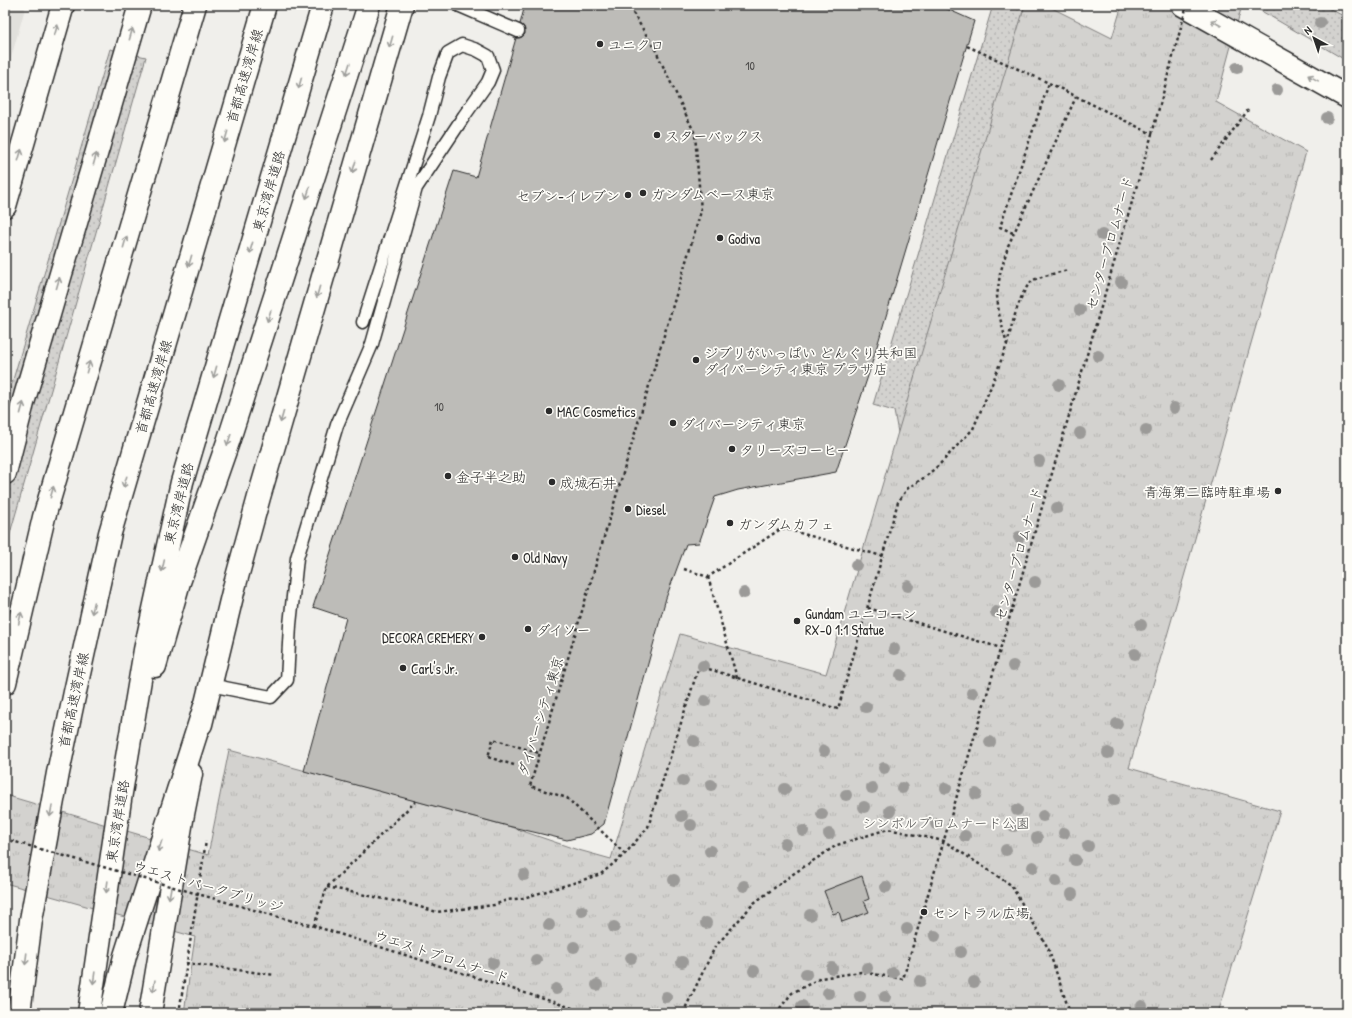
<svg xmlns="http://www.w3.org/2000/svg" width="1352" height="1018" font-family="'Patrick Hand','Klee One',sans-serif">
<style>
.built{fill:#e1e0dc}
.grass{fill:url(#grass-dots);stroke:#7f7e7d}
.park{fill:url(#park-tufts);stroke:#7f7e7d}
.building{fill:#bdbcb8;stroke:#2b2b2b}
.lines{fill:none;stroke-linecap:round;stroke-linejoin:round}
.service-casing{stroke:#2b2b2b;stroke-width:15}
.tertiary-casing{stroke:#2b2b2b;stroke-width:25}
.trunk-casing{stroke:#2b2b2b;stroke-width:25}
.motorway-casing{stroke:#2b2b2b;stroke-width:25}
.path{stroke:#2b2b2b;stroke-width:2.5;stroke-dasharray:3 3;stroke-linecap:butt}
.service{stroke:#fdfcf7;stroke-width:12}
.tertiary{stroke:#fdfcf7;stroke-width:22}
.trunk{stroke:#fdfcf7;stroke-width:22}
.motorway{stroke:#fdfcf7;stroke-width:22}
.path-bridge{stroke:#2b2b2b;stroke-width:2.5;stroke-dasharray:3 3;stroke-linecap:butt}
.tree{fill:#9b9a98}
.oneway{stroke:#9e9e9b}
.poi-dot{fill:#2b2b2b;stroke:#fdfcf7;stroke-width:1.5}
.labels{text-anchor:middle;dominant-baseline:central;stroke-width:3.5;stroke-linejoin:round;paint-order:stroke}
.number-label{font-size:12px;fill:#504f4e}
.poi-label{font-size:14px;fill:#2b2b2b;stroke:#fdfcf7;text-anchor:start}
.street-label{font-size:14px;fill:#2b2b2b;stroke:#fdfcf7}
.park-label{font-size:14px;fill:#555554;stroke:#fdfcf7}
</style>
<defs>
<pattern id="grass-dots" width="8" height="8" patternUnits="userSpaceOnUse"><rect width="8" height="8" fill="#d3d2cf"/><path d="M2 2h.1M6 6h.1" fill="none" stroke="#b5b4b2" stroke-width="1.8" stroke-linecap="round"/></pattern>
<pattern id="park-tufts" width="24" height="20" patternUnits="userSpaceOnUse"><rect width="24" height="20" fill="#d3d2cf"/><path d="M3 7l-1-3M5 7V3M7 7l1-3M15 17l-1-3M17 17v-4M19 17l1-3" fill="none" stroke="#b5b4b2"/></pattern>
</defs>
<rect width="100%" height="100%" fill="#f0efeb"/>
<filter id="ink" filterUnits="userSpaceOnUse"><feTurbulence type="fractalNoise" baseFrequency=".025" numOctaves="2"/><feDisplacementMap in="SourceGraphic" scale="8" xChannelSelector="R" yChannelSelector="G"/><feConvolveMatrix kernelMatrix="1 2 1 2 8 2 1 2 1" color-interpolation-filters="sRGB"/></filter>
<g filter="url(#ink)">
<!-- built -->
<polygon class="built" points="5,5 26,5 5,79"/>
<!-- grass -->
<g class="grass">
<polygon points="993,5 1026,5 907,481 894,411 873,405"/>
<polygon points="1251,5 1323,5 1347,18 1347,61"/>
<polygon points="110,49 146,57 9,537 5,568 5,407"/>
</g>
<!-- park -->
<polygon class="park" points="1025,5 1046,5 1112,38 1122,5 1242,5 1216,102 1306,152 1129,768 1280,811 1218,1013 184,1013 195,937 5,883 5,795 208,855 229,750 508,826 575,849 611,859 680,634 826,674"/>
<!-- building -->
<g class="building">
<polygon points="525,5 938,5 974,21 869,373 836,472 738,490 715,497 699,543 686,544 666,598 604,824 591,834 567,840 508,826 304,771 346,618 313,607 454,171 476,177 516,38 522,37 525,34 524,27 520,24"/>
<polygon points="862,876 869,899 864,901 869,912 842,922 839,912 833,914 824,891"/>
</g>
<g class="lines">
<defs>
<g id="service">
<polyline points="458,5 518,31"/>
<polyline points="210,685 271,697 287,680 290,625 297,558 337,425 372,344 416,188 464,116 488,82 493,70 488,56 477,50 462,45 448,53 439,77 429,116 363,322"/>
</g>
<polyline id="tertiary" points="1183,5 1347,97"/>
<g id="trunk">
<polyline points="5,206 63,5"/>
<polyline points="5,473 23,403 140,5"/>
<polyline points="155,666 179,582 228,442 369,5"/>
<polyline points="201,724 234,588 259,497 402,5"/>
<polyline points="89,1013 121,793 145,650 182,482 323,5"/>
<polyline points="150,1013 183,814 191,774"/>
</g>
<g id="motorway">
<polyline points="5,683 44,517 195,5"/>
<polyline points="19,1013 31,920 58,773 75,692 110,533 265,5"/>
<polyline points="111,1013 125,956 205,706"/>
</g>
</defs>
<!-- service casing -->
<use href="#service" class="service-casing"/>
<!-- tertiary casing -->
<use href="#tertiary" class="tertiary-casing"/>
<!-- trunk casing -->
<use href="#trunk" class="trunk-casing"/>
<!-- motorway casing -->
<use href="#motorway" class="motorway-casing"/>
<!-- path -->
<g class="path">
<polyline points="1211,160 1248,110"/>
<polyline points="1013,233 1000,227 1049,83"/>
<path d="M1007 345C1011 329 1019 292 1032 281 1037 277 1061 272 1068 270"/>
<polyline points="684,569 708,577 782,528 882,556"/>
<polyline points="708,577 737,678"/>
<polyline points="868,608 1001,648"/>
<polyline points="514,765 488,757 493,739 539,753"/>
<polyline points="625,854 567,798 530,786 701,211 695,134 655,49 628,5"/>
<polyline points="327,887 413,905 437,912 494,905 507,900 523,898 580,881 601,874 625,854 648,827 699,666 838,709 898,502 908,488 925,477 939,465 973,429 992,384 1007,345 999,314 997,296 1000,274 1008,246 1076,97"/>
<polyline points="289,920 314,926 588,1013"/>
<polyline points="314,926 327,887 416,801"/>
<polyline points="186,963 275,975"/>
<polyline points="179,1013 206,841"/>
<polyline points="683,1013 715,947 754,903 793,874 837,845 888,829 944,841 1011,885 1048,948 1070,1013"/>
<polyline points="776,1013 792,993 821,978 861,972 903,979 1152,134 1049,83 967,46"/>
</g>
<!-- service -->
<use href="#service" class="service"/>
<!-- tertiary -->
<use href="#tertiary" class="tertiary"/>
<!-- trunk -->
<use href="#trunk" class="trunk"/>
<!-- motorway -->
<use href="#motorway" class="motorway"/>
<!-- path-bridge -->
<g class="path-bridge">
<polyline points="1152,134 1187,5"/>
<polyline points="5,839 289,920"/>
</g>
</g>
<!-- trees -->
<g class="tree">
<circle cx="1320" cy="23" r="6"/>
<circle cx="1237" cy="68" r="6"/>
<circle cx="1277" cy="90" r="6"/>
<circle cx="1327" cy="118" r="6"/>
<circle cx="1102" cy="235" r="6"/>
<circle cx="1121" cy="282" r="6"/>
<circle cx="1080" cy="310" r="6"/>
<circle cx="1098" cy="356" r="6"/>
<circle cx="1059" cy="385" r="6"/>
<circle cx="1174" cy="408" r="6"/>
<circle cx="1146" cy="430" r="6"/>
<circle cx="1080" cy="433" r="6"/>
<circle cx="1039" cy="461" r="6"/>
<circle cx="1057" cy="508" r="6"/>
<circle cx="1019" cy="537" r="6"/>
<circle cx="856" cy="565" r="6"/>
<circle cx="1035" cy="582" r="6"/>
<circle cx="908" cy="586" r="6"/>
<circle cx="744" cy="593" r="6"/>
<circle cx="996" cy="612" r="6"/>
<circle cx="1141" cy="625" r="6"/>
<circle cx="894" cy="649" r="6"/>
<circle cx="1135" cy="654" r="6"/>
<circle cx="703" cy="666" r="6"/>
<circle cx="1013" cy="666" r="6"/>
<circle cx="901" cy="675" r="6"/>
<circle cx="972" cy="693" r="6"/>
<circle cx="705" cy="701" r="6"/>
<circle cx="866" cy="707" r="6"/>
<circle cx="1117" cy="724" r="6"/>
<circle cx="694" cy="741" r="6"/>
<circle cx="990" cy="742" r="6"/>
<circle cx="824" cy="751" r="6"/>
<circle cx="1108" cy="753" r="6"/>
<circle cx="884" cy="768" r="6"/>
<circle cx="683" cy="781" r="6"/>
<circle cx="711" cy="785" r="6"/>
<circle cx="872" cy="788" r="6"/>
<circle cx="902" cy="788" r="6"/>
<circle cx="946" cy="788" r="6"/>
<circle cx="785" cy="789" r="6"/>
<circle cx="976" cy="794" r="6"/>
<circle cx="846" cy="795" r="6"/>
<circle cx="1114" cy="800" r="6"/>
<circle cx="864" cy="807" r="6"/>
<circle cx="1017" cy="810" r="6"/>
<circle cx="890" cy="811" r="6"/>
<circle cx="822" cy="814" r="6"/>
<circle cx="682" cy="816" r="6"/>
<circle cx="1043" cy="816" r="6"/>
<circle cx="936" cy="824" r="6"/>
<circle cx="691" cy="825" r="6"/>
<circle cx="1014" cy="826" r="6"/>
<circle cx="803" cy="831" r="6"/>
<circle cx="1064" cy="833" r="6"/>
<circle cx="829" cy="834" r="6"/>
<circle cx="965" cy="836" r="6"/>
<circle cx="1037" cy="838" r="6"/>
<circle cx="785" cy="844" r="6"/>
<circle cx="1088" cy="846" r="6"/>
<circle cx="1006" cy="850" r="6"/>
<circle cx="710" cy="851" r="6"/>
<circle cx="1075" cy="860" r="6"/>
<circle cx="1033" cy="867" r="6"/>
<circle cx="524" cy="875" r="6"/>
<circle cx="674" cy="880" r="6"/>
<circle cx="1056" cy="881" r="6"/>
<circle cx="744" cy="886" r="6"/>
<circle cx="886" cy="887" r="6"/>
<circle cx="1072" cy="894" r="6"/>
<circle cx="582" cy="911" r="6"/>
<circle cx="810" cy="915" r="6"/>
<circle cx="706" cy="923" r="6"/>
<circle cx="549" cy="925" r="6"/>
<circle cx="614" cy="927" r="6"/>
<circle cx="907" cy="929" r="6"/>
<circle cx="935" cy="936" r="6"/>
<circle cx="574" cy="947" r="6"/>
<circle cx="961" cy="952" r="6"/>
<circle cx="631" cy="958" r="6"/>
<circle cx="536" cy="960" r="6"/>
<circle cx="682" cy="962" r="6"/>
<circle cx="493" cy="963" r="6"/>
<circle cx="832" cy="968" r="6"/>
<circle cx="867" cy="968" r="6"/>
<circle cx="754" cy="971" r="6"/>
<circle cx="893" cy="973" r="6"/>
<circle cx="806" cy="974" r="6"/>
<circle cx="920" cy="981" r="6"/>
<circle cx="974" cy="982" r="6"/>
<circle cx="597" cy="985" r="6"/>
<circle cx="556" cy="989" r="6"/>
<circle cx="828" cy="993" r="6"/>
<circle cx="860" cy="996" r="6"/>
<circle cx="666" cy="997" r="6"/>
<circle cx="885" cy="997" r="6"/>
<circle cx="802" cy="1006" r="6"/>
<circle cx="1142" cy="1006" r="6"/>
</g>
<!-- one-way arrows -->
<defs><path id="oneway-shaft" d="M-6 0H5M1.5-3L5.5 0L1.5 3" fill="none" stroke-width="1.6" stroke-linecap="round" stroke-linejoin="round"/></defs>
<g class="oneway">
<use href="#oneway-shaft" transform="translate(1216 23) rotate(-150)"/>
<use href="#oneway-shaft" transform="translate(56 30) rotate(-74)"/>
<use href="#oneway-shaft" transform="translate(131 34) rotate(-74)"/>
<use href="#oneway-shaft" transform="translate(391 42) rotate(106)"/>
<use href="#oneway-shaft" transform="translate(348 69) rotate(108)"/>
<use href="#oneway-shaft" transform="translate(1313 78) rotate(-151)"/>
<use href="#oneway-shaft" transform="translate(300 83) rotate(106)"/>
<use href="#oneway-shaft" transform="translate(226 137) rotate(106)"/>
<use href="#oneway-shaft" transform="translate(20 155) rotate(-74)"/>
<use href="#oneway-shaft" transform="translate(95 159) rotate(-74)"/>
<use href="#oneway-shaft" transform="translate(354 167) rotate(106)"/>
<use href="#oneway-shaft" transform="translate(308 193) rotate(108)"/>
<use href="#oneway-shaft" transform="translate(125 242) rotate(-74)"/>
<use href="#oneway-shaft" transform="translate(251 248) rotate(106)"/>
<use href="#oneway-shaft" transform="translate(190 261) rotate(106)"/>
<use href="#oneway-shaft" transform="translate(58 283) rotate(-74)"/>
<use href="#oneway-shaft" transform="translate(318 292) rotate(106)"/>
<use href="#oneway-shaft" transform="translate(269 316) rotate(108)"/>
<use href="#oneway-shaft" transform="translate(88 367) rotate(-74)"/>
<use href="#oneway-shaft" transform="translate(215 372) rotate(106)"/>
<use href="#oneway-shaft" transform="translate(22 408) rotate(-75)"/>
<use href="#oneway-shaft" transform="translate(282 417) rotate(106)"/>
<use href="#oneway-shaft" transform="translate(229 440) rotate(108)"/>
<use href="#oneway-shaft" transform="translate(125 482) rotate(107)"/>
<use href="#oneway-shaft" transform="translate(52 492) rotate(-74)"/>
<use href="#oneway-shaft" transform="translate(163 566) rotate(103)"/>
<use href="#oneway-shaft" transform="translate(93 608) rotate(103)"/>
<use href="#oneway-shaft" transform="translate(20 618) rotate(-77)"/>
<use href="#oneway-shaft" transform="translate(51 811) rotate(100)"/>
<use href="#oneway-shaft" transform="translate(160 846) rotate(108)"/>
<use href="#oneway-shaft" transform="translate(107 887) rotate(98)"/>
<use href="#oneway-shaft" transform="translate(170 893) rotate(100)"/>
<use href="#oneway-shaft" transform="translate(26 959) rotate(97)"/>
<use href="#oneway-shaft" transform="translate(94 978) rotate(98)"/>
<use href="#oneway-shaft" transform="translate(154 986) rotate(99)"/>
</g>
</g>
<!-- markers -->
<g class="poi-dot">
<circle cx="600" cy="44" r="4"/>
<circle cx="657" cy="135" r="4"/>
<circle cx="643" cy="193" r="4"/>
<circle cx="628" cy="195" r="4"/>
<circle cx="720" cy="238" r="4"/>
<circle cx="696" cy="360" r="4"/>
<circle cx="549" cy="411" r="4"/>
<circle cx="673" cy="423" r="4"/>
<circle cx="732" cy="449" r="4"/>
<circle cx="448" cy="476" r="4"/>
<circle cx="552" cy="482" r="4"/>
<circle cx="1278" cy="491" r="4"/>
<circle cx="628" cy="509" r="4"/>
<circle cx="730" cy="523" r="4"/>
<circle cx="515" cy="557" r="4"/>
<circle cx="797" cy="621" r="4"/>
<circle cx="528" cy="629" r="4"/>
<circle cx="482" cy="637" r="4"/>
<circle cx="403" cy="668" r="4"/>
<circle cx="924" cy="912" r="4"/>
</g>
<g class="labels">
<!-- number labels -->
<g class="number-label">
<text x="750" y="65">10</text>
<text x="439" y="406">10</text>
</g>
<!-- poi labels -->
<g class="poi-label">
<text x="608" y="44">ユニクロ</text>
<text x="665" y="135">スターバックス</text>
<text x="651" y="193">ガンダムベース東京</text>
<text x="620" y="195" text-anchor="end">セブン-イレブン</text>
<text x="728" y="238">Godiva</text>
<text x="704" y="352">ジブリがいっぱい どんぐり共和国<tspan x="704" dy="16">ダイバーシティ東京 プラザ店</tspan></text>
<text x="557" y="411">MAC Cosmetics</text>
<text x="681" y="423">ダイバーシティ東京</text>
<text x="740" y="449">タリーズコーヒー</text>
<text x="456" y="476">金子半之助</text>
<text x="560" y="482">成城石井</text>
<text x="1270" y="491" text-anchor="end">青海第二臨時駐車場</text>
<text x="636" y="509">Diesel</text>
<text x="738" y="523">ガンダムカフェ</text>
<text x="523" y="557">Old Navy</text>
<text x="805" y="613">Gundam ユニコーン<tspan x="805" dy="16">RX-0 1:1 Statue</tspan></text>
<text x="536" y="629">ダイソー</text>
<text x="474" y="637" text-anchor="end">DECORA CREMERY</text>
<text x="411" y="668">Carl's Jr.</text>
<text x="932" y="912">セントラル広場</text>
</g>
<!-- street labels -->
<g class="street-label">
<text transform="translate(244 76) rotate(-74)">首都高速湾岸線</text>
<text transform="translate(268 191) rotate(-74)">東京湾岸道路</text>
<text transform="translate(1109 243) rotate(-74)">センタープロムナード</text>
<text transform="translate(153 387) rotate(-74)">首都高速湾岸線</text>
<text transform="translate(178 503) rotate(-76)">東京湾岸道路</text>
<text transform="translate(1018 554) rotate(-74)">センタープロムナード</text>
<text transform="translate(73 700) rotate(-78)">首都高速湾岸線</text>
<text transform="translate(540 716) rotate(-73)">ダイバーシティ東京</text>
<text transform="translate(117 821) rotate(-81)">東京湾岸道路</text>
<text transform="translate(208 886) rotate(16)">ウエストパークブリッジ</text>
<text transform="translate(442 956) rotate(18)">ウエストプロムナード</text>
</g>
<!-- park labels -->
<g class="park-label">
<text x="946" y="822">シンボルプロムナード公園</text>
</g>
</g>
<!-- margin -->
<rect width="1352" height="1018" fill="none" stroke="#fdfcf7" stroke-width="20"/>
<rect x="10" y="10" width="1332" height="998" fill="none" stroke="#2b2b2b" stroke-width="1.5" filter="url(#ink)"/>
<!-- north arrow -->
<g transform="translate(1314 38) rotate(320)" stroke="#fdfcf7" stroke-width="3" paint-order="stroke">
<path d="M0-3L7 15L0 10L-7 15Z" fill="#2b2b2b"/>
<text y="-6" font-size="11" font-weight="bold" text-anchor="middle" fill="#2b2b2b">N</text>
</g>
</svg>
